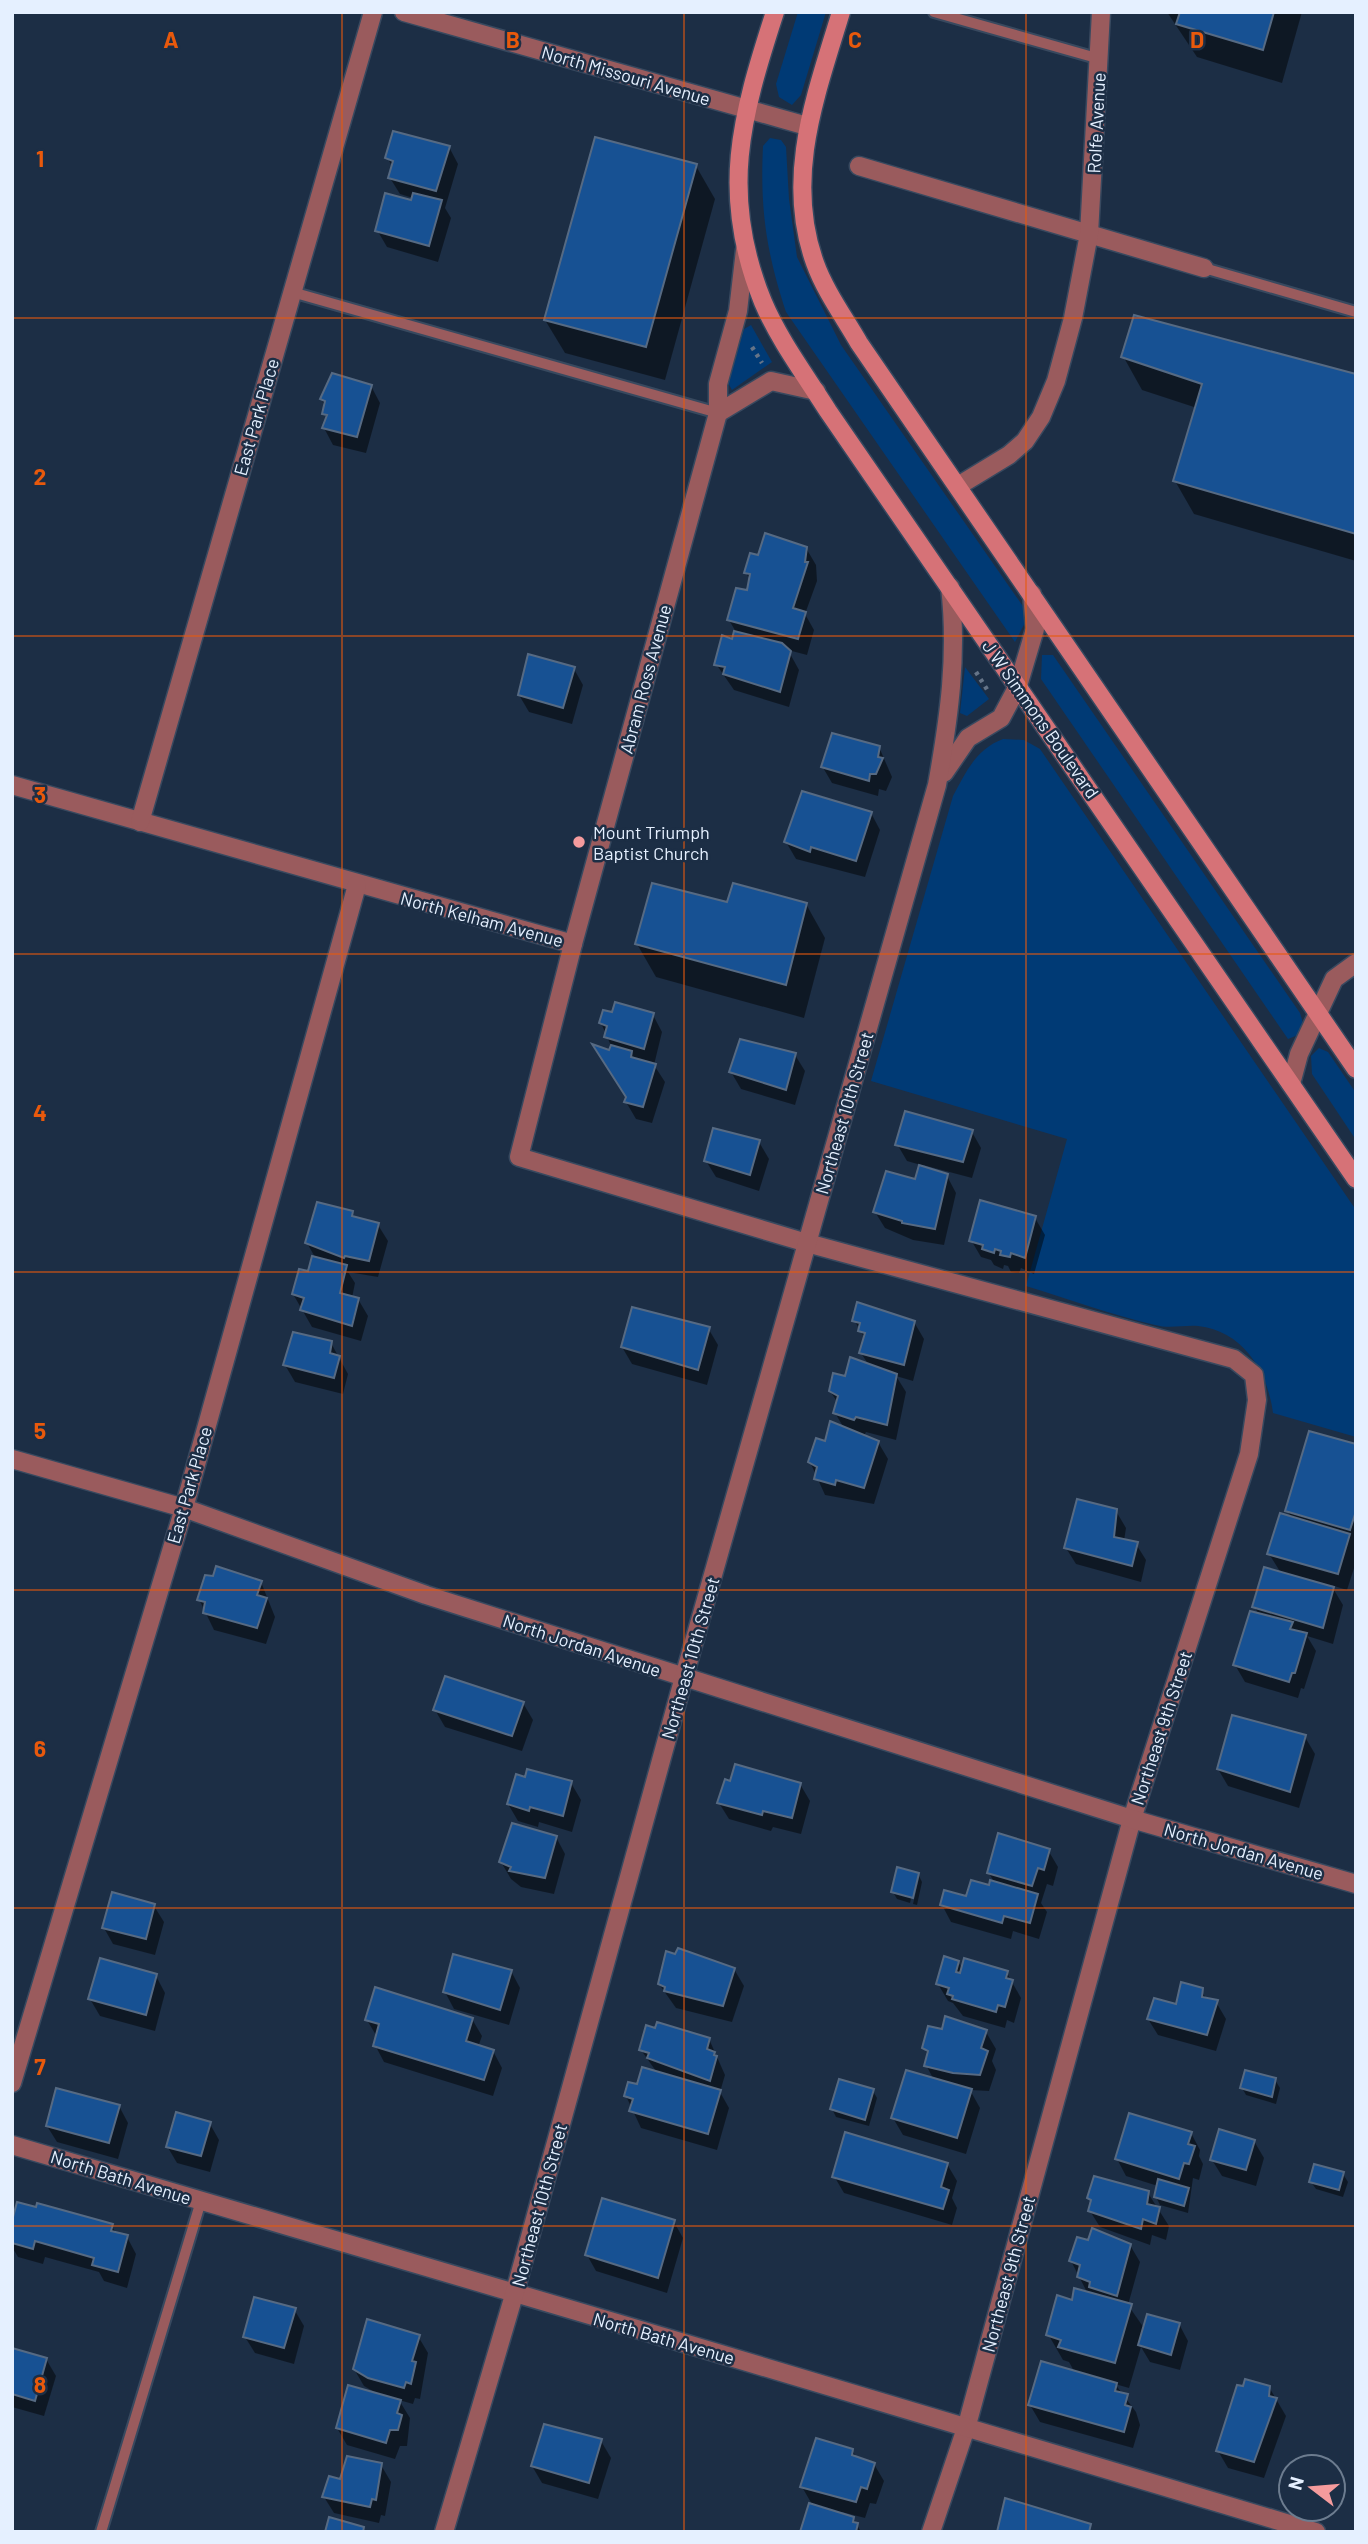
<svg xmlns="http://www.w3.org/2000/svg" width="1368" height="2544" font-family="Barlow,sans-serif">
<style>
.green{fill:#003a75}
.shadow{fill:#0007}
.building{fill:#175193;stroke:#566a83;stroke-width:2}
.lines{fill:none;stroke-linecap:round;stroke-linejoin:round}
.lane-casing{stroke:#38495f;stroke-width:14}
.street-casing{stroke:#38495f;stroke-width:21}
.secondary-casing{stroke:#38495f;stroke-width:21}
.path{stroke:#657488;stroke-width:4.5;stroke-dasharray:3.5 5;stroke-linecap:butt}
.lane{stroke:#9a5b5d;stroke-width:10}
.street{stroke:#9a5b5d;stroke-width:18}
.secondary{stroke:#d67277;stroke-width:18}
.grid{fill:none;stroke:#e8590c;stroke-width:2;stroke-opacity:0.55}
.poi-dot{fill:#f59b9d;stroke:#1c2e45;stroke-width:2.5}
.labels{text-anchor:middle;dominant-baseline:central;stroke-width:5;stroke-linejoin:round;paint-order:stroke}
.street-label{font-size:18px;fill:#e5f0ff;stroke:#1c2e45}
.poi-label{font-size:18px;fill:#e5f0ff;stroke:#1c2e45;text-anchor:start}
.grid-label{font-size:23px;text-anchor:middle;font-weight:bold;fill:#e8590c;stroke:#1c2e45;stroke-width:5;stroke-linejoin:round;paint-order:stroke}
</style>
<rect width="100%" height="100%" fill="#1c2e45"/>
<!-- green -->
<g class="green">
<polygon points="798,12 826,12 801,95 792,105 779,97 776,84"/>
<path d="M770 138 781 140 786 147 789 199 797 257 841 345 1029 615 1015 642 786 312C766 251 760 209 763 146Z"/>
<polygon points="751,325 772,362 732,390 728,383 744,329"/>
<polygon points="1042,655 1053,655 1300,1013 1303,1023 1298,1035 1288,1039 1041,679"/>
<polygon points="965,667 989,699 967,716 960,713"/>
<path d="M1003 739 1024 740 1040 749 1356 1210V1437L1273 1413C1268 1373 1244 1331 1198 1326 1184 1325 1169 1329 1155 1325 1112 1315 1069 1299 1026 1286L1067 1139 871 1081 953 796C966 772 976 749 1003 739Z"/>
<polygon points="1319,1048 1328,1052 1356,1093 1356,1140 1312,1074 1311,1056"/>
</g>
<!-- shadow -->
<g class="shadow">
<polygon points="1167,12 1302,12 1282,83 1197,57"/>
<polygon points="449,147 458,164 445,208 451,218 438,262 387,247 377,230 413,198 400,194 390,178 393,168 387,157"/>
<polygon points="696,166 715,199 665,380 565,353 545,320"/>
<polygon points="1123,356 1356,376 1356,561 1194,514 1175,481 1197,408 1142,390"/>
<polygon points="371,386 380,403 366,453 333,445 324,428 327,419 322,399"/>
<polygon points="806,548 816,565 817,581 805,614 814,630 807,655 788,650 799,670 789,707 734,690 716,664 733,641 736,632 729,620 748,593 751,581 746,573 759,558"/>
<polygon points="574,669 583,685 572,724 529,712 519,695"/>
<polygon points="879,747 892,777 886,791 879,789 878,796 832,783 822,766"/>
<polygon points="871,813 880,830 865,877 796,859 786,842"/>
<polygon points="806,904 825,938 804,1018 656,977 637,944"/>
<polygon points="613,1014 653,1015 662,1032 654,1065 665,1082 652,1123 636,1119 626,1102 627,1098 610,1052 612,1048 601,1023"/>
<polygon points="795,1055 805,1071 795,1105 741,1089 731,1072"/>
<polygon points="972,1132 981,1148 972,1178 923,1165 922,1168 947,1176 956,1193 944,1245 913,1240 885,1228 875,1212 916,1181 921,1165 907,1161 897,1144"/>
<polygon points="759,1142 769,1159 759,1191 716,1177 706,1161"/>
<polygon points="352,1213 355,1218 378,1225 388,1241 378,1277 348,1272 355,1283 352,1298 358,1299 368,1316 361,1341 312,1327 293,1294 316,1259 307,1243"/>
<polygon points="1035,1218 1045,1235 1034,1274 1021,1268 1019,1273 1011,1272 1008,1266 1004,1265 1003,1269 994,1265 991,1260 981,1257 971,1240"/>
<polygon points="854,1320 914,1322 924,1339 913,1381 896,1376 906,1392 896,1440 866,1432 864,1436 878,1442 888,1459 874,1504 825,1495 810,1462 844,1428 835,1413 838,1403 830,1391 868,1364 861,1353 864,1337"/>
<polygon points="708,1328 718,1345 707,1385 632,1364 622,1347"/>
<polygon points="331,1343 348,1374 343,1394 295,1382 285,1365"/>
<polygon points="1356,1446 1356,1562 1347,1590 1331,1585 1343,1605 1333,1644 1307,1636 1316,1651 1304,1689 1301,1688 1298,1698 1245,1682 1235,1665 1259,1615 1254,1606 1281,1573 1269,1554 1292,1518 1287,1511"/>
<polygon points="1116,1511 1126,1528 1124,1541 1136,1544 1146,1560 1141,1582 1076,1564 1066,1548"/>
<polygon points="261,1582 275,1617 266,1644 214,1630 199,1599"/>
<polygon points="523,1703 533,1720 522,1751 445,1727 435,1710"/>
<polygon points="1305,1737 1315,1754 1299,1808 1228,1786 1218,1769"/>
<polygon points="526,1779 571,1783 581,1800 572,1832 539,1822 538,1827 518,1821 508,1804"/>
<polygon points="800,1784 810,1801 801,1834 773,1827 771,1831 729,1819 719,1803"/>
<polygon points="556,1837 565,1854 554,1894 521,1887 511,1879 501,1862"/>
<polygon points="1048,1850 1058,1867 1053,1886 1047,1884 1041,1903 1047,1912 1039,1939 1013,1931 1011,1939 951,1922 942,1905 967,1898 990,1887 995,1884 989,1873"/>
<polygon points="918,1874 922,1882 917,1905 913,1904 919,1878 916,1878 910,1903 897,1899 893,1892"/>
<polygon points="154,1906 164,1922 155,1955 113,1944 104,1928"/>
<polygon points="958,1962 963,1970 1007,1973 1021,1998 1014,2023 1007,2020 1005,2028 963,2016 953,2003 948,2001 938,1984"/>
<polygon points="734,1969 744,1986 732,2022 676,2008 659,1984"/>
<polygon points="511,1971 520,1988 509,2025 454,2009 445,1992"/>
<polygon points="156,1976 165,1993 155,2031 100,2016 90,1999"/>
<polygon points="1201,1990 1207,2000 1216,2002 1226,2019 1216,2051 1158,2035 1148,2019 1177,2006"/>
<polygon points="472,2019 482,2036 478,2047 493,2051 502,2068 493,2096 384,2062 375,2045 377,2037 367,2020"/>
<polygon points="943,2031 986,2032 996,2049 992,2061 996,2070 989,2091 970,2090 980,2108 966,2154 903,2135 893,2118 934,2080 926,2065 928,2055 924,2048"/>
<polygon points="709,2039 725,2075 720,2092 729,2108 717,2150 641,2128 626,2096 658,2074 641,2050"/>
<polygon points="1275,2080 1280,2088 1276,2104 1246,2095 1242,2088"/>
<polygon points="873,2091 877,2098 869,2126 836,2117 832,2109"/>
<polygon points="119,2106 128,2123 118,2159 57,2142 47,2126"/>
<polygon points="210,2124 219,2140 210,2172 177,2163 167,2146"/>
<polygon points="1191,2133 1200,2150 1199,2156 1203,2164 1199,2180 1193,2178 1188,2213 1160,2205 1156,2197 1158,2186 1126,2176 1117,2159"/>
<polygon points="1254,2141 1264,2158 1256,2186 1222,2176 1212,2160"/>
<polygon points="947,2164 957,2181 952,2198 957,2208 952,2225 844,2193 834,2176"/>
<polygon points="1343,2174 1348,2182 1343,2197 1316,2189 1311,2182"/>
<polygon points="1148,2193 1169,2226 1166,2240 1152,2235 1150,2245 1100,2227 1090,2211 1092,2203 1089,2198"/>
<polygon points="674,2222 683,2238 667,2293 596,2271 587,2255"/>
<polygon points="112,2226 117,2235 127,2237 136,2254 127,2288 104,2281 99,2272 45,2257 43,2264 18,2257 12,2247 12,2227"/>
<polygon points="1130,2245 1140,2262 1128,2305 1144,2328 1179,2324 1188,2341 1180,2370 1150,2362 1141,2347 1129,2388 1115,2384 1136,2412 1140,2425 1133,2448 1040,2422 1030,2405 1074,2371 1069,2362 1063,2360 1048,2334 1073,2302 1088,2294 1071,2261"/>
<polygon points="294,2309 304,2326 294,2364 255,2353 245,2337"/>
<polygon points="418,2336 428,2353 420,2399 415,2398 413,2404 399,2400 410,2418 407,2446 400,2446 395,2459 347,2445 337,2428 378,2394 364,2386 354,2369"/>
<polygon points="12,2350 46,2359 56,2376 44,2416 12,2407"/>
<polygon points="1269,2387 1286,2416 1264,2478 1228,2468 1218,2451"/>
<polygon points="601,2441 611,2458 598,2499 542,2483 532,2466"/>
<polygon points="852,2450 857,2458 874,2464 884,2481 876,2504 870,2503 865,2518 842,2512 841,2515 853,2518 861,2532 802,2532 813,2506 802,2487"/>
<polygon points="381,2465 391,2482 385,2516 381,2515 379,2523 334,2513 324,2497 341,2481"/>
<polygon points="1128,2530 1130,2532 1096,2532 1097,2532"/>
</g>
<!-- building -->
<g class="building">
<polygon points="1180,12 1274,12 1263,50 1176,24"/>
<polygon points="393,131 450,146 436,191 388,178 393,161 385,158"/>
<polygon points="595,137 697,164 646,347 544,320"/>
<polygon points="385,193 411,200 413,193 442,200 429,246 375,231"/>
<polygon points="1134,315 1356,374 1356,534 1173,481 1202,384 1121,357"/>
<polygon points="332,373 372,385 357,437 322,428 327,415 322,414 325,401 320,399"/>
<polygon points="765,533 807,547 805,562 808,562 793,608 806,612 798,639 727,620 736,588 747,590 750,574 744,573 750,553 758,555"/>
<polygon points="734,631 782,643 791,651 780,692 723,674 725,667 714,665 722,635 732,639"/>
<polygon points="528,654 575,667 563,708 518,695"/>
<polygon points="832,733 880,746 878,757 883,758 876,774 870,774 869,781 821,767"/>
<polygon points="802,791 872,812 856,861 811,847 810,852 784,842"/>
<polygon points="652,883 727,902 733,883 807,903 786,985 635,944"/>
<polygon points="615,1002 654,1013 644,1049 604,1037 607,1026 599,1023 603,1010 612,1012"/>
<polygon points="740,1039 796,1053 786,1090 729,1072"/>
<polygon points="592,1044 609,1050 611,1045 632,1051 631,1057 656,1064 643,1107 624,1102 626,1097"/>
<polygon points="905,1111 973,1130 963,1162 895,1145"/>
<polygon points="713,1128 760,1140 750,1175 704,1161"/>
<polygon points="919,1165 948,1174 935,1229 902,1223 902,1221 873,1212 886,1171 915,1179"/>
<polygon points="980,1200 1036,1216 1025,1258 1011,1253 1010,1257 1000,1255 1001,1251 995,1249 994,1253 982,1249 983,1245 969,1241"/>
<polygon points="317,1202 353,1211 352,1216 379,1223 369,1261 345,1256 344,1258 305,1243"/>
<polygon points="312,1256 347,1265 340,1293 359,1298 352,1326 300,1310 304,1298 292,1294 299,1269 308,1271"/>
<polygon points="857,1302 915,1321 904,1365 859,1353 865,1333 858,1331 860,1323 852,1321"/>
<polygon points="632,1307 710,1327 698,1370 621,1347"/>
<polygon points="293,1332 332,1341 330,1353 340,1356 334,1378 283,1365"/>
<polygon points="850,1357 897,1374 887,1425 856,1417 854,1420 833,1413 838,1396 829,1391 833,1373 845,1376"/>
<polygon points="830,1421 879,1441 864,1488 836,1480 835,1485 814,1479 817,1467 808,1462 816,1438 825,1441"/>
<polygon points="1309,1431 1356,1444 1356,1511 1350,1530 1285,1511"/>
<polygon points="1077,1499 1117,1509 1114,1537 1138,1542 1132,1566 1064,1548"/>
<polygon points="1280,1513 1350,1534 1338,1574 1267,1554"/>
<polygon points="216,1566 262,1581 257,1595 267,1598 257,1628 203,1613 205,1602 197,1600 205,1575 213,1576"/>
<polygon points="1264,1567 1334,1587 1323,1628 1252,1607"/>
<polygon points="1250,1611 1293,1622 1290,1629 1307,1633 1295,1673 1292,1673 1289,1682 1233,1665"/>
<polygon points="445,1676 524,1702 512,1736 433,1710"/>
<polygon points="1232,1715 1306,1735 1290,1792 1217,1769"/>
<polygon points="735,1764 801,1783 792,1818 763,1811 762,1815 717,1803 725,1779 730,1781"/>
<polygon points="527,1769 572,1781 563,1816 530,1807 529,1811 507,1804 516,1774 525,1777"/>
<polygon points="512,1823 557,1836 545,1878 509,1871 511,1867 499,1862"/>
<polygon points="998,1833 1050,1849 1044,1870 1038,1868 1032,1886 987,1873"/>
<polygon points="897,1867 919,1873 913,1898 891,1892"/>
<polygon points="971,1880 989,1885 990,1880 1038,1894 1030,1923 1004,1916 1002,1923 940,1905 944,1890 966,1896"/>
<polygon points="112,1892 155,1904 146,1939 102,1928"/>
<polygon points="678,1948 735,1968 723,2006 664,1991 665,1987 658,1984 666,1951 675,1954"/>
<polygon points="453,1954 512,1970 500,2010 443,1992"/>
<polygon points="944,1956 959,1961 956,1972 960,1973 964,1958 1008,1971 1006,1978 1013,1980 1005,2007 998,2005 996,2012 952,1999 953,1996 947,1994 949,1988 936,1984"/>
<polygon points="100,1958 157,1974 146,2015 88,1999"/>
<polygon points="1181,1982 1203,1988 1202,1997 1218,2000 1207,2035 1147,2019 1154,1998 1176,2004"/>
<polygon points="375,1987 473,2018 466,2041 494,2050 484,2080 373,2046 379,2024 365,2020"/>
<polygon points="945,2016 987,2030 981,2048 988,2051 980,2075 953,2073 924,2066 928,2051 922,2048 928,2026 942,2029"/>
<polygon points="657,2022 710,2038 707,2049 715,2052 714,2055 717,2056 710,2081 647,2058 649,2053 639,2050 646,2025 655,2028"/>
<polygon points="642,2067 721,2090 708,2134 629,2111 633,2099 624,2096 628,2082 637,2084"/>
<polygon points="906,2070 972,2089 957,2138 891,2118"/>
<polygon points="1245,2070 1276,2078 1272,2097 1240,2088"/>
<polygon points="839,2079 874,2089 865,2120 830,2109"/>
<polygon points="56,2088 120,2105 109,2143 46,2126"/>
<polygon points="176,2112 211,2122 201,2156 166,2147"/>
<polygon points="1129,2113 1192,2132 1188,2144 1195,2146 1189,2164 1184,2163 1179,2179 1115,2159"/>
<polygon points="1219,2129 1255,2140 1246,2170 1210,2160"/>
<polygon points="845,2132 948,2163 941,2187 949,2190 943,2209 832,2177"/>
<polygon points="1314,2164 1344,2172 1339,2190 1309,2182"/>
<polygon points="1094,2176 1149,2191 1147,2204 1160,2207 1156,2224 1143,2219 1141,2229 1088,2211 1091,2200 1087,2198"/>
<polygon points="1158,2179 1189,2188 1184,2206 1154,2197"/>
<polygon points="602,2198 675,2220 658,2278 585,2255"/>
<polygon points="17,2202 36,2207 37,2203 113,2224 111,2231 128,2235 118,2272 92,2265 94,2258 35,2241 33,2249 12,2243 12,2221"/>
<polygon points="1092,2228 1131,2244 1117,2296 1089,2287 1090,2282 1077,2277 1080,2265 1069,2261 1077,2237 1088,2240"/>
<polygon points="1074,2288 1132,2304 1115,2363 1058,2347 1061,2340 1046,2335 1057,2295 1072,2300"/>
<polygon points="254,2297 296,2308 284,2348 243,2337"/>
<polygon points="1147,2314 1180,2323 1171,2355 1138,2345"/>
<polygon points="367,2319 420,2335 412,2361 416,2362 411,2384 406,2382 404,2388 368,2378 353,2369"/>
<polygon points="12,2348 47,2358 35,2401 12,2394"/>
<polygon points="1041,2361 1117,2383 1115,2391 1128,2394 1125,2405 1131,2407 1124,2432 1028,2405"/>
<polygon points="1245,2379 1270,2386 1269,2396 1277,2398 1254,2462 1216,2451 1237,2385 1243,2386"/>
<polygon points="348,2385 401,2400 397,2413 402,2415 398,2430 390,2430 386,2443 336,2428"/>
<polygon points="544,2424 602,2439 589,2483 531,2466"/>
<polygon points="816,2438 853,2449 852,2455 875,2463 867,2489 861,2487 856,2502 800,2487"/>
<polygon points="347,2456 382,2463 376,2500 372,2499 370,2507 322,2497 329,2476 340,2479"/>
<polygon points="1005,2498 1091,2524 1089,2532 997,2532"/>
<polygon points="809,2503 854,2517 853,2522 858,2523 856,2532 800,2532"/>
<polygon points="329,2517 364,2527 363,2532 325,2532"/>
</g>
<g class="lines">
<defs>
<g id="lane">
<polyline points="934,12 1100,59"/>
<polyline points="1204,268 1356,312"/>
<polyline points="292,292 718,413"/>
<polyline points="101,2532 201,2201"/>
</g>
<g id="street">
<polyline points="404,12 807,126"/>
<polyline points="859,166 1204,268"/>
<polyline points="718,413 771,381 816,391"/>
<polyline points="958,486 1009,455 1025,441 1041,417 1056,381 1073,318 1089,234 1101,12"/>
<polyline points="944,773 968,738 1001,718 1018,686 1035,629 1032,594"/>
<polyline points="12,785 573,944 519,1157 807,1243 1234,1359 1254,1375 1257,1400 1249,1454 1132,1819 967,2425 931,2532"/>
<polyline points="140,822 373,12"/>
<polyline points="573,944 718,413 718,384 738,311 745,250"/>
<polyline points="1291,1084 1299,1054 1334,979 1356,963"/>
<polyline points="12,1459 184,1508 426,1595 1132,1819 1356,1884"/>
<polyline points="12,2083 184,1508 357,885"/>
<path d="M12 2145C447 2274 882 2399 1316 2532"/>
<path d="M444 2532 514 2295 684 1677 937 785C949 718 958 655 950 587"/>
</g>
<g id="secondary">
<path d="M775 12C741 117 719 194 763 302 779 340 806 376 828 411L1356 1179"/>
<path d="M841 12C816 95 784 177 815 263 825 291 844 317 859 343L1356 1069"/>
</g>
</defs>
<!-- lane casing -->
<use href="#lane" class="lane-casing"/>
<!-- street casing -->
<use href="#street" class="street-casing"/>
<!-- secondary casing -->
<use href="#secondary" class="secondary-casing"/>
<!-- path -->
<g class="path">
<polyline points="752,347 762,363"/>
<polyline points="976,672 988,691"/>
</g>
<!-- lane -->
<use href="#lane" class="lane"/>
<!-- street -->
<use href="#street" class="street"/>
<!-- secondary -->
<use href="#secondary" class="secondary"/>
</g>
<!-- grid -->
<path class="grid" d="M342 12V2532M684 12V2532M1026 12V2532M12 318H1356M12 636H1356M12 954H1356M12 1272H1356M12 1590H1356M12 1908H1356M12 2226H1356"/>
<!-- markers -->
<circle class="poi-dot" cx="579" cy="842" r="7"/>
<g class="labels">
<!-- street labels -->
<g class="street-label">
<text transform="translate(626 75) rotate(16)">North Missouri Avenue</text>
<text transform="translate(1096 123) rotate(-87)">Rolfe Avenue</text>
<text transform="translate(256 417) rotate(-74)">East Park Place</text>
<text transform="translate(645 679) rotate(-75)">Abram Ross Avenue</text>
<text transform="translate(1041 719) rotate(55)">J W Simmons Boulevard</text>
<text transform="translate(482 919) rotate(15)">North Kelham Avenue</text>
<text transform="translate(844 1113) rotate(-74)">Northeast 10th Street</text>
<text transform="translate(189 1485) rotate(-74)">East Park Place</text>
<text transform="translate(582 1645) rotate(18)">North Jordan Avenue</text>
<text transform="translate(690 1658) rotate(-74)">Northeast 10th Street</text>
<text transform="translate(1161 1728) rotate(-72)">Northeast 9th Street</text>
<text transform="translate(1244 1851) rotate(16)">North Jordan Avenue</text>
<text transform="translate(121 2177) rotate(17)">North Bath Avenue</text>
<text transform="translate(539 2205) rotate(-75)">Northeast 10th Street</text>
<text transform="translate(1008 2274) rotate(-75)">Northeast 9th Street</text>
<text transform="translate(664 2338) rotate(16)">North Bath Avenue</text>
</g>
<!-- poi labels -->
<g class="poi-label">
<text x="593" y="832">Mount Triumph<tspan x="593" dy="21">Baptist Church</tspan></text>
</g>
</g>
<g class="grid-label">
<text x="171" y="48">A</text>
<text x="513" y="48">B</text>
<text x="855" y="48">C</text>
<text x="1197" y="48">D</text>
<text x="40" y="167">1</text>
<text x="40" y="485">2</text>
<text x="40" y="803">3</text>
<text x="40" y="1121">4</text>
<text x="40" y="1439">5</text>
<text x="40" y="1757">6</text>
<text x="40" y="2075">7</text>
<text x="40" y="2393">8</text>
</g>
<!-- border -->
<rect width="1368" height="2544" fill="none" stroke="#e5f0ff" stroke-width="28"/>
<!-- north arrow -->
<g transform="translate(1312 2488) rotate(286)"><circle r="33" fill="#1c2e45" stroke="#6c7c8f" stroke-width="2"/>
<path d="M0-5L12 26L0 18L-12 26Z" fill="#f59b9d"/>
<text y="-10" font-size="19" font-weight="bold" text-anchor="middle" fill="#e5f0ff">N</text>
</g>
</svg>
